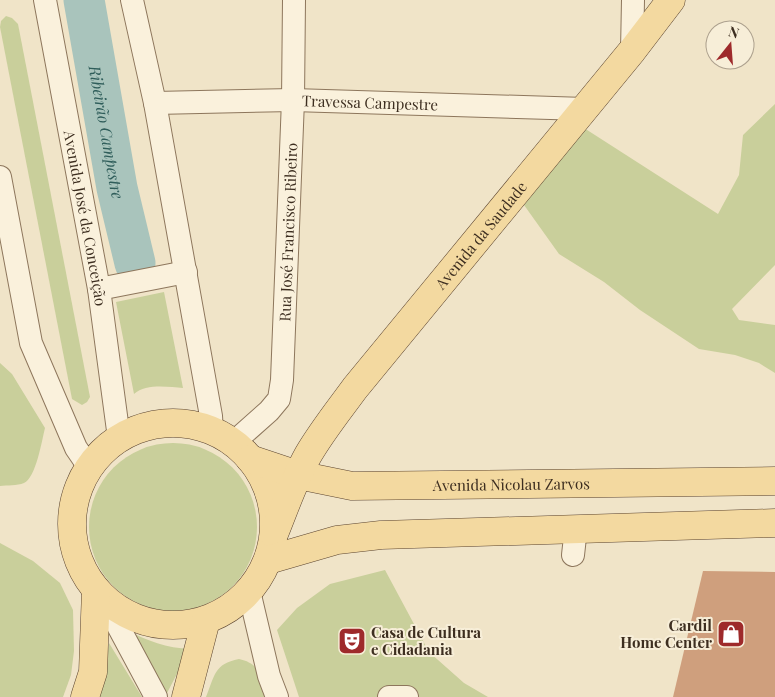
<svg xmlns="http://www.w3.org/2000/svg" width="775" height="697" font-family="'Playfair Display',serif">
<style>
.green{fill:#c9cf9b}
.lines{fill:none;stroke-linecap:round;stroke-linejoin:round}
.river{stroke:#a9c4bc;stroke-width:41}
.building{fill:#cf9f7d}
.minor-casing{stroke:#8d765c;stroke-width:24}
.major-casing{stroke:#5b4430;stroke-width:29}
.minor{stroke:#faf1dc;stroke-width:22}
.major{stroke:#f3d9a0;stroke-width:28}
.labels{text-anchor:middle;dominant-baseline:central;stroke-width:4;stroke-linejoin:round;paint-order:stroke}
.street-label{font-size:15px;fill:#3d2e20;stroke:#f7eed8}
.poi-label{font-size:15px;font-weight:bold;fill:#3d2e20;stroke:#f7eed8;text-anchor:end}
.water-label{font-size:16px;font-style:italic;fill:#2f5d5a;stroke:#f7eed8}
</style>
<rect width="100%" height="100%" fill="#f0e4c8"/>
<!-- green -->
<g class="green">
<polygon points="6,16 12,18 18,24 90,397 87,402 82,405 72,399 0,27 1,21"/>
<polygon points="775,104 775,265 732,309 739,320 775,325 775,373 759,363 735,355 699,349 640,310 604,282 559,254 524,205 584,128 718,214 739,175 743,135"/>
<path d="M164 292 183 388C169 387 146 383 134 394L116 302Z"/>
<path d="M0 363 12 374 45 428C42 440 36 478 24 483 17 486 7 485 0 486Z"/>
<circle cx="173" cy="527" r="84"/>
<polygon points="0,543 33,561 60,583 73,610 74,651 71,675 63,697 0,697"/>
<polygon points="385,570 429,652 464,683 488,697 299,697 277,630 297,608 330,584"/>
<path d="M127 630C147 641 167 648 190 649L167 693Z"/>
<polygon points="109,643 142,697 95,697 105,675"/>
<path d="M239 659C260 663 263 679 270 697H206C215 675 214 664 239 659Z"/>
</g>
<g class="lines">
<!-- river -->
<path class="river" id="s1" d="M84 0 117 188 135 263"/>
</g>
<!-- building -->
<polygon class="building" points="703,571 775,572 775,697 673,697"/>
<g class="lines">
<defs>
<g id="minor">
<path id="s2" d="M45 0 99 289 119 438"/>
<polyline points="132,0 155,103 211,416 212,431"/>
<polyline points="632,51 633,0"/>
<path id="s3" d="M155 103 293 100 585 109"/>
<polyline points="0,177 31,343 76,448 89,467"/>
<polyline points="99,289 186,272"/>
<path id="s4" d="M233 443 269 411 279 399 282 380 293 100 294 0"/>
<polyline points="573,555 576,528"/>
<polyline points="249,591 269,676 277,697"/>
<polyline points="103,598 156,697"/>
<polyline points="389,697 407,697"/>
</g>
<g id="major">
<circle cx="173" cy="524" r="101"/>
<path id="s5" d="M250 459 298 475 352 486 775 481"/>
<path id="s6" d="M274 534C285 507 294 480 308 455 322 431 339 410 355 388L632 51 671 0"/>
<polyline points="268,560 337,540 381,535 775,523"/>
<polyline points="85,697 93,672 96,590"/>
<polyline points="186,697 206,620"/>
</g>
</defs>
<!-- minor casing -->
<use href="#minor" class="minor-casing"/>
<!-- major casing -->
<use href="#major" class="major-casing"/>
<!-- minor -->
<use href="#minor" class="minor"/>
<!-- major -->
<use href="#major" class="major"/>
</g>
<!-- icons -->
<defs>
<symbol id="shop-square" viewBox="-11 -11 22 22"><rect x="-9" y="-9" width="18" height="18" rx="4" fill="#9e2a2b" stroke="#f7eed8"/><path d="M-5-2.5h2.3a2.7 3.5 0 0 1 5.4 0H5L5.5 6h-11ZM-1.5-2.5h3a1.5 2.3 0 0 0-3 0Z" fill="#fff"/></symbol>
<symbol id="theatre-square" viewBox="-11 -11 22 22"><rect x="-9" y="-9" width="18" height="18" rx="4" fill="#9e2a2b" stroke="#f7eed8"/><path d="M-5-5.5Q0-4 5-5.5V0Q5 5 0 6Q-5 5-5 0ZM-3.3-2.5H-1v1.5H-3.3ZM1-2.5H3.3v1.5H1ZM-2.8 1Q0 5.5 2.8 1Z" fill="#fff"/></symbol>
</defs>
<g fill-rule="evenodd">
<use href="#shop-square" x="715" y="618" width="32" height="32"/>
<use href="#theatre-square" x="336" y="625" width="32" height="32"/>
</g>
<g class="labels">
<!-- street labels -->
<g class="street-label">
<text stroke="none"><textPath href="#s3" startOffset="215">Travessa Campestre</textPath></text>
<text stroke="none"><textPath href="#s2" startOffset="222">Avenida José da Conceição</textPath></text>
<text stroke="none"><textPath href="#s4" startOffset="231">Rua José Francisco Ribeiro</textPath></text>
<text stroke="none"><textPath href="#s6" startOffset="366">Avenida da Saudade</textPath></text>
<text stroke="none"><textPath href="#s5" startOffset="265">Avenida Nicolau Zarvos</textPath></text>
</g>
<!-- poi labels -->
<g class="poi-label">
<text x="712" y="625">Cardil<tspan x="712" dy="17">Home Center</tspan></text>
<text x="371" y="632" text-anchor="start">Casa de Cultura<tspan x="371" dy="17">e Cidadania</tspan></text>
</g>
<!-- water labels -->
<g class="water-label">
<text stroke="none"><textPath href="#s1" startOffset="134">Ribeirão Campestre</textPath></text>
</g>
</g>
<!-- north arrow -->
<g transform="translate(730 45) rotate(17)"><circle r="24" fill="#f7eed8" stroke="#ada18e"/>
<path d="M0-4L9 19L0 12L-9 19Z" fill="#9e2a2b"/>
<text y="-8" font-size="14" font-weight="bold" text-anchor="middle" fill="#3d2e20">N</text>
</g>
</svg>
